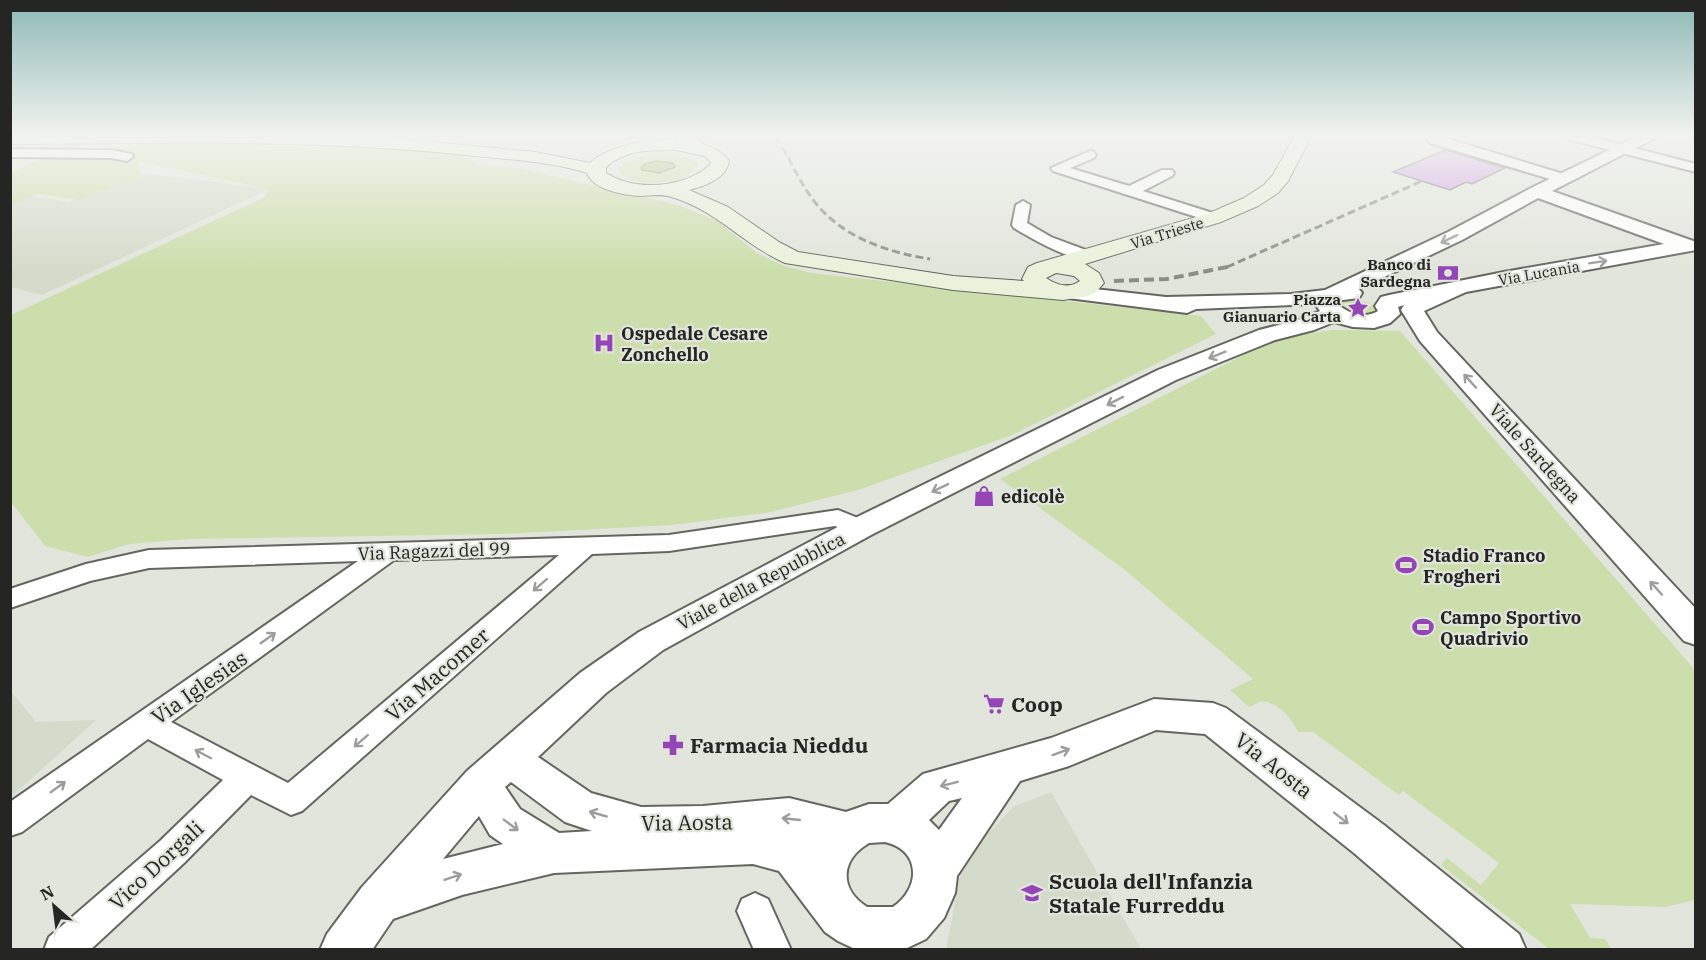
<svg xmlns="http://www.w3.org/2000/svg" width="1706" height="960" font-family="'IBM Plex Serif',serif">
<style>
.built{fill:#d5dbcb}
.green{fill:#ccdeab}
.water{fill:#a6c16e;stroke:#7f9258;stroke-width:1.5}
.building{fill:#cf9fe8;stroke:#78747b;stroke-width:1.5}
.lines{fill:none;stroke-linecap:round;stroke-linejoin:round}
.minor-casing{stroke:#64665f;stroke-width:4}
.tertiary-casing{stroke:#64665f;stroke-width:4}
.secondary-casing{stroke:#64665f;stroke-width:2}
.minor{fill:#fff;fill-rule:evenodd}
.tertiary{fill:#fff;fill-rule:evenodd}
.secondary{fill:#eaf2db;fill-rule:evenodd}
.rail-far1{stroke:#8b8d87;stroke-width:3;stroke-dasharray:8 4;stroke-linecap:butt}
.rail{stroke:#8b8d87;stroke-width:4;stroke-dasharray:10 5;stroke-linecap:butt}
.oneway{stroke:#9d9d9c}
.labels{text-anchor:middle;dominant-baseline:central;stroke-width:4.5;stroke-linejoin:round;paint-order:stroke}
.far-street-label{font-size:15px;fill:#252623;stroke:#e2e5dc}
.far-poi-label{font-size:15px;font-weight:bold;fill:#252623;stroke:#e2e5dc;text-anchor:end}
.poi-label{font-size:18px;font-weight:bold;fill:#252623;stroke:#e2e5dc;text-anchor:start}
.street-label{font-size:18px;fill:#252623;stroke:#e2e5dc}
.near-street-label{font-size:21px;fill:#252623;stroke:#e2e5dc}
.near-poi-label{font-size:21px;font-weight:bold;fill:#252623;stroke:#e2e5dc;text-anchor:start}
</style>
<rect width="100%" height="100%" fill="#e2e5dc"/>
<!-- built -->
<g class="built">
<polygon points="143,173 269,189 42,295 11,287 10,204 30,196 69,202"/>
<polygon points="10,690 36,722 96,720 11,797"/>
<polygon points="1051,792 1141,949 946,950 963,860 1013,807"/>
</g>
<!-- green -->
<g class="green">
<polygon points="145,140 314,143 457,154 482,166 512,167 678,205 716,220 757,253 784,266 811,273 1201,316 1216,334 1012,435 861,489 771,512 672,525 501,534 190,539 129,544 88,557 45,546 11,502 11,315 265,197 269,189 139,161 139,177 79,200 38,194 11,205 11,173 46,156 137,161 104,153"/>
<path d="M661 153 681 155 698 163V166C685 186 636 188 620 173L619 169C628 156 647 155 661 153Z"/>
<path d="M1352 298 1371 303 1378 312C1363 321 1349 313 1336 304L1338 300Z"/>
<path d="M1332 330 1400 331 1695 670V900L1665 907 1570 904 1590 938 1605 939 1611 949H1549L1441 865 1447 858 1481 885 1499 863 1403 791 1399 795 1313 732H1298C1289 715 1281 705 1262 701L1249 707 1230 690 1253 679 1125 570 1000 479 1263 345 1287 337Z"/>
</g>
<!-- water -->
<polygon class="water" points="656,161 673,163 675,167 659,173 642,170 641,168 645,164"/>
<!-- building -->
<polygon class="building" points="1445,150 1505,168 1472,184 1466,182 1450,190 1393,172"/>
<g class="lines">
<defs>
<g id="minor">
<polygon points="1430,137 1442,137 1570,176 1572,179 1570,182 1560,182 1430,143 1428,140"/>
<polygon points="1569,137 1591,137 1696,164 1696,172 1571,140"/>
<polygon points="10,149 111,150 132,154 133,157 127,161 111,158 10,157"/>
<polygon points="1090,151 1094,152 1096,155 1094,158 1070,168 1129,186 1162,170 1172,170 1174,173 1172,176 1143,191 1219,215 1221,218 1219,221 1209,221 1053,171 1051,168"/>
<path d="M1023 201 1030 205 1027 223 1051 237 1094 253 1096 256 1094 259C1075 264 1031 238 1014 228L1012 225 1016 205Z"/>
<path d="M838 510 868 522 872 528 868 534 860 536 835 526 669 551 592 554 302 811 291 815 251 795 184 863 90 950H44L49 937 160 841 223 780 148 739 22 832 10 836V802L358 561 149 568 90 581 10 608V589L86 564 149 550 669 535ZM559 555 288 783 171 722 394 560Z"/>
<polygon points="755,893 768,899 791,950 754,950 737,911 742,899"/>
</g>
<g id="tertiary">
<polygon points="675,137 694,137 709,149 701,154 695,152"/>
<path d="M1636 137H1657L1552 191 1696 242V250L1466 292 1424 311 1437 332 1696 609V645L1684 641 1420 341 1401 310 1404 305 1398 307 1400 314 1390 323 1374 328 1353 327 1334 322 1314 330 1275 340 1176 380 871 535 663 650 606 693 538 757 591 793 641 807 703 806 789 798 846 812 869 804H888L923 774 1051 738 1154 699 1213 703 1226 708 1384 825 1519 934 1526 950H1467L1354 853 1205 734 1156 730 1069 766 1020 781 957 876 955 893 944 918 926 939 903 950H857L838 941 825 932 779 871 753 864 554 873 462 895 393 919 372 950H320L327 934 362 887 467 771 580 673 639 632 849 521 1158 370 1259 330 1298 320 1320 311 1315 304 1196 309 1187 313 1068 298 1060 297 1057 292 1060 287 1068 286 1166 297 1291 294 1325 290 1448 232 1531 188ZM1538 198 1664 244 1504 272 1389 295 1381 297 1375 306 1378 311C1364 320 1345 313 1335 301L1359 298 1362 293 1359 289 1462 240ZM511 782 565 822 592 831 559 833 520 809 505 787ZM962 798 939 830 929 820 949 801ZM479 816 490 835 503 844 443 859ZM885 842C921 850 921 888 893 907H867C839 889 840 860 869 843Z"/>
</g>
<path id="secondary" d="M10 137H380L535 152 590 163C617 137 706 128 729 161 726 179 705 186 689 190L728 207 779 242 798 252 953 276 1024 281 1022 279 1028 267 1037 263 1207 214 1244 198 1264 185 1273 175 1294 137H1311L1288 181 1278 193 1258 206 1221 222 1085 264 1099 273 1104 283 1095 293 1088 296 1063 300 953 290 785 263C742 244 716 209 668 196 659 194 649 196 640 196 624 195 593 190 587 173 545 160 500 159 456 154 308 139 159 143 10 144ZM677 150 704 156 711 162 710 165C684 188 635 192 606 173V167C625 149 652 150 677 150ZM1056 273 1074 276 1080 281C1068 289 1057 285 1046 278Z"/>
</defs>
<!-- minor casing -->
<use href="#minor" class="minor-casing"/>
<!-- tertiary casing -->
<use href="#tertiary" class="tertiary-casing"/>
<!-- secondary casing -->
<use href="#secondary" class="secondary-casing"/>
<!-- minor -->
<use href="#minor" class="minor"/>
<!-- tertiary -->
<use href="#tertiary" class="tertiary"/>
<!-- secondary -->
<use href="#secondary" class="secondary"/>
<!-- rail-far1 -->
<g class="rail-far1">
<path d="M777 137C789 158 799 181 814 201 842 237 886 252 930 259"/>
<polyline points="1227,267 1422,181"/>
</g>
<!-- rail -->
<polyline class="rail" points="1114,281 1167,279 1232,266"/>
</g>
<!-- one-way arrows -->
<defs><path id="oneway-shaft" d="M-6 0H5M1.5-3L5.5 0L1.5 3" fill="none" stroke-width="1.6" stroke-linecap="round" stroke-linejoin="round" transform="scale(1.5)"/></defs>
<g class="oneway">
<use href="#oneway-shaft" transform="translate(1449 239) rotate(155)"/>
<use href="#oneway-shaft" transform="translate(1598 262) rotate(-9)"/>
<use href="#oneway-shaft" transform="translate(1217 355) rotate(158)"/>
<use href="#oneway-shaft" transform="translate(1470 381) rotate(-132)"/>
<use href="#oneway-shaft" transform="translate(1115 401) rotate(153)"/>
<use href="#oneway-shaft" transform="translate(940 488) rotate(154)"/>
<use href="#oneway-shaft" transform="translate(540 585) rotate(139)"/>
<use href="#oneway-shaft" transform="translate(1656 588) rotate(-132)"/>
<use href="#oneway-shaft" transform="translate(268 638) rotate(-35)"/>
<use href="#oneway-shaft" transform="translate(361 741) rotate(139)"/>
<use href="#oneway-shaft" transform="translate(1061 752) rotate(-20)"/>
<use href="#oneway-shaft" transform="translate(203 754) rotate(-152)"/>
<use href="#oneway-shaft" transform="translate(949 784) rotate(166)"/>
<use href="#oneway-shaft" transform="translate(58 787) rotate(-36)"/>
<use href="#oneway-shaft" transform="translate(598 814) rotate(-164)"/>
<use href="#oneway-shaft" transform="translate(1341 818) rotate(38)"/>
<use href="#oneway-shaft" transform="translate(791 819) rotate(-174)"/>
<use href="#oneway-shaft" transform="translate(511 825) rotate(37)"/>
<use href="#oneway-shaft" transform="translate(453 877) rotate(-19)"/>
</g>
<!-- sky -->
<linearGradient id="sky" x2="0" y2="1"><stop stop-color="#8db9b7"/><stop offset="0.5" stop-color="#f2f3ef"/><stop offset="1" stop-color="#f2f3ef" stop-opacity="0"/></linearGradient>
<rect width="1706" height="272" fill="url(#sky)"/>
<!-- icons -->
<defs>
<symbol id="bank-bare" viewBox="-9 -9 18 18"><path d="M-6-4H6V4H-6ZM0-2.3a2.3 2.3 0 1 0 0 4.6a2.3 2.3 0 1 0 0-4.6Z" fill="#9446b7" stroke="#e2e5dc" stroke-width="2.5" paint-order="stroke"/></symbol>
<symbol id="sight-bare" viewBox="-9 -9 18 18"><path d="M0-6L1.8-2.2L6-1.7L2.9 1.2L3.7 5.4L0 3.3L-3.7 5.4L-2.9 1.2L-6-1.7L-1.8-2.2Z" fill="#9446b7" stroke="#e2e5dc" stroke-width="2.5" paint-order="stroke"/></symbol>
<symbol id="hospital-bare" viewBox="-9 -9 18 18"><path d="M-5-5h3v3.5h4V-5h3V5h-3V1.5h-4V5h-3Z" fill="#9446b7" stroke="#e2e5dc" stroke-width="2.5" paint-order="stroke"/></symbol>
<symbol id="shop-bare" viewBox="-9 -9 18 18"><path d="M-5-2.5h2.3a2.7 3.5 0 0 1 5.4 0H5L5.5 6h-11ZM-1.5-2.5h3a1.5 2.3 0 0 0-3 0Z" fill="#9446b7" stroke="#e2e5dc" stroke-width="2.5" paint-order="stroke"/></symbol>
<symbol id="stadium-bare" viewBox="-9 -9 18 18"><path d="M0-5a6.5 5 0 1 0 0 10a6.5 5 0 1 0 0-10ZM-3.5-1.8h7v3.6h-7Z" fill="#9446b7" stroke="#e2e5dc" stroke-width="2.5" paint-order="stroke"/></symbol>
<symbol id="supermarket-bare" viewBox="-9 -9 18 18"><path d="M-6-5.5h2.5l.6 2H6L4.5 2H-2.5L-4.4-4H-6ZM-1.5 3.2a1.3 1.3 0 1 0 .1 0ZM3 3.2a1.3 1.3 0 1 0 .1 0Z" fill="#9446b7" stroke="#e2e5dc" stroke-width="2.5" paint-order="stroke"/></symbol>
<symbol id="pharmacy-bare" viewBox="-9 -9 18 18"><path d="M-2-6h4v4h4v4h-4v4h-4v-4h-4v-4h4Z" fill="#9446b7" stroke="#e2e5dc" stroke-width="2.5" paint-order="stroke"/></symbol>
<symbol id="school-bare" viewBox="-9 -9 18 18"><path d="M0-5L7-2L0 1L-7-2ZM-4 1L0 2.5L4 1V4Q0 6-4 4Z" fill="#9446b7" stroke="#e2e5dc" stroke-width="2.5" paint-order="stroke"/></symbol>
</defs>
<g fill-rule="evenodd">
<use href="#bank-bare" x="1433" y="258" width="30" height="30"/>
<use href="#sight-bare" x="1343" y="293" width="30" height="30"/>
<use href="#hospital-bare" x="589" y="328" width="30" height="30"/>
<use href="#shop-bare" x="969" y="481" width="30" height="30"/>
<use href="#stadium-bare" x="1391" y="550" width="30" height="30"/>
<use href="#stadium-bare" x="1408" y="612" width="30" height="30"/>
<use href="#supermarket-bare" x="979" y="689" width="30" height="30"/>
<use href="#pharmacy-bare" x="658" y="730" width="30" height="30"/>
<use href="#school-bare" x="1017" y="878" width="30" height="30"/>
</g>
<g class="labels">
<!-- far-street labels -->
<g class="far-street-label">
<text transform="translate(1167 233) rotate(-17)">Via Trieste</text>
<text transform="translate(1539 273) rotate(-10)">Via Lucania</text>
</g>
<!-- far-poi labels -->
<g class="far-poi-label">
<text x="1431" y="264">Banco di<tspan x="1431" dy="17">Sardegna</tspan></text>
<text x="1341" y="299">Piazza<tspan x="1341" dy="17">Gianuario Carta</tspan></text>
</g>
<!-- poi labels -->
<g class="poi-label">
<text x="621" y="333">Ospedale Cesare<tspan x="621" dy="21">Zonchello</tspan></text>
<text x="1001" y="496">edicolè</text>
<text x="1423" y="555">Stadio Franco<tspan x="1423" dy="21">Frogheri</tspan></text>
<text x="1440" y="617">Campo Sportivo<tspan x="1440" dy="21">Quadrivio</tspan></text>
</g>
<!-- street labels -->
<g class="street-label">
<text transform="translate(1535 453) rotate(48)">Viale Sardegna</text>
<text transform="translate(434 551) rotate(-2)">Via Ragazzi del 99</text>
<text transform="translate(761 581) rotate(-28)">Viale della Repubblica</text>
</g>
<!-- near-street labels -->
<g class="near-street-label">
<text transform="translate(437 674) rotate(-41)">Via Macomer</text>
<text transform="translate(199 687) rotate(-35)">Via Iglesias</text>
<text transform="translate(1274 765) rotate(38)">Via Aosta</text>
<text transform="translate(687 822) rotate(-1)">Via Aosta</text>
<text transform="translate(156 865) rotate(-43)">Vico Dorgali</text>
</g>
<!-- near-poi labels -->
<g class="near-poi-label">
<text x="1011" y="704">Coop</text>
<text x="690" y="745">Farmacia Nieddu</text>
<text x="1049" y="881">Scuola dell'Infanzia<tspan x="1049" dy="24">Statale Furreddu</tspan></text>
</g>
</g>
<!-- border -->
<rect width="1706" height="960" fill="none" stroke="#252623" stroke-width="24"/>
<!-- north arrow -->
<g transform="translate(54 906) rotate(332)" stroke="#e2e5dc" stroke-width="4.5" paint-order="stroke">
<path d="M0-4.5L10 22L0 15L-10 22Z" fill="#252623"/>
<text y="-9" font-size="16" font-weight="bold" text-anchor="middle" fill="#252623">N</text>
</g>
</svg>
